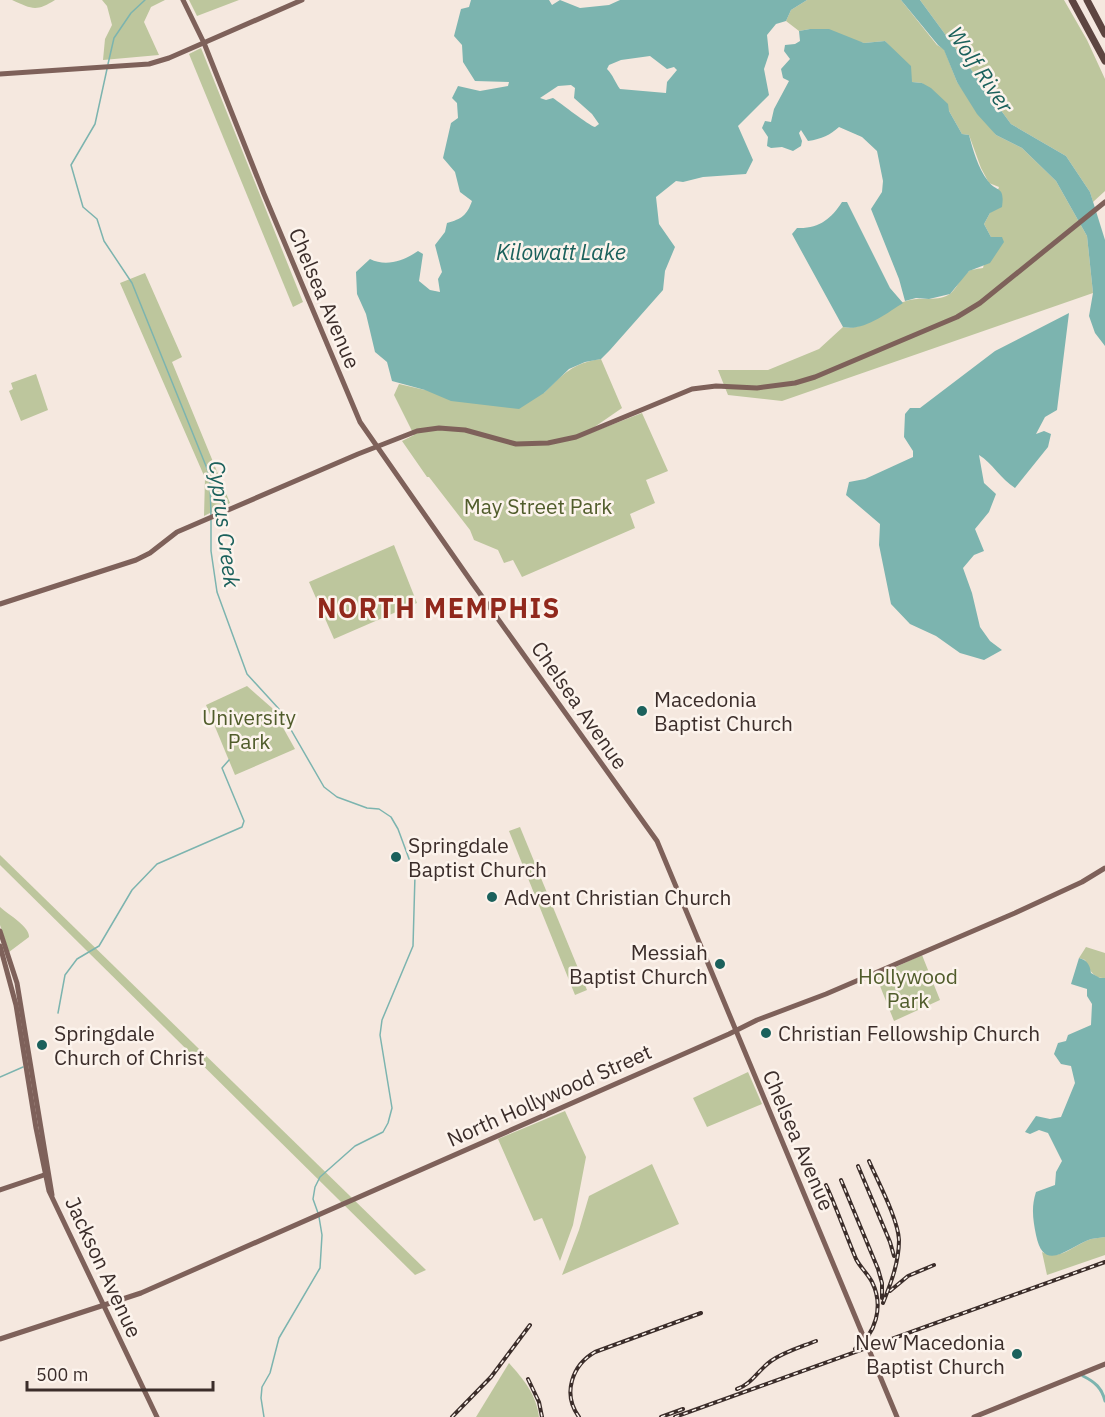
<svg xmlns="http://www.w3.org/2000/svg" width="1105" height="1417" font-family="'IBM Plex Sans',sans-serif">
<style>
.green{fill:#bdc69d}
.water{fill:#7cb4af;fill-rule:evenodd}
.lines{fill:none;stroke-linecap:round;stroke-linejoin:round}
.stream{stroke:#7cb4af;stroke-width:1.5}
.canal{stroke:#7cb4af;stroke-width:3}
.major{stroke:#7e615a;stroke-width:5}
.highway{stroke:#5d4540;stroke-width:7}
.rail-casing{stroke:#3b2d2a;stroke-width:4}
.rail{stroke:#fcf3ec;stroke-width:1.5;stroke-dasharray:4.5;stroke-linecap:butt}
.poi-dot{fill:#1b615c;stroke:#fcf3ec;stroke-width:2}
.labels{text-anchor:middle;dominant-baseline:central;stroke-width:5;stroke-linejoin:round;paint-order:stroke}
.street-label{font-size:21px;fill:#3b2d2a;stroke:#fcf3ec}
.park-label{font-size:21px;fill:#505c2b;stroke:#fcf3ec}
.poi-label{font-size:21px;fill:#3b2d2a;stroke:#fcf3ec;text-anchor:start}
.water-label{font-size:22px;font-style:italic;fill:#1b615c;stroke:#fcf3ec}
.district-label{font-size:27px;font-weight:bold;letter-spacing:1.5px;fill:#91281c;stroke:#fcf3ec}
</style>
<rect width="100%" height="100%" fill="#f5e8df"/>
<!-- green -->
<g class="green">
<path d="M12 0H55C36 12 32 9 12 0Z"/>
<polygon points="102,0 165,0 151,7 144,22 159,55 103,60 105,39 112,25 107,6"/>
<polygon points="189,0 239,0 197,16"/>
<path d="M807 0H901L937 45 944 49 957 82 996 135 1022 148 1056 181 1087 236 1093 293 782 401 728 395 718 370H768L819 349 843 327C864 332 887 308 906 301 920 296 939 303 951 293 958 287 961 276 969 271 972 269 979 269 983 268L991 237 984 224 990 213 999 187 989 183 981 168 969 135 962 134 949 111 922 83 912 82 896 53 885 41 864 43 810 29 799 31 786 21 791 10Z"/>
<polygon points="920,0 1064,0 1087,40 1105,79 1105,191 1093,202 1090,192 1066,156 1011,124"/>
<polygon points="201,48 303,302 293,307 189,54"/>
<polygon points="145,273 182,357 172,362 230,503 204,516 205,478 120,283"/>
<path d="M601 359 622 408 580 437 642 413 668 471 646 480 655 503 630 514 635 528 522 577 513 560 504 563 498 550 474 540 470 530 429 477H427L402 441 414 435 394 395 399 384 425 390 544 393C563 374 573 363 601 359Z"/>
<polygon points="36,374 48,410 21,421 9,391 13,389 11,383"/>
<polygon points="394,545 417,603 334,639 309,582"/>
<polygon points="247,686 272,708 295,749 235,775 206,705"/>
<polygon points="520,827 587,990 575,995 509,831"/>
<polygon points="0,855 426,1270 415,1275 0,865"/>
<path d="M0 907C9 915 30 927 29 937L9 952 0 925Z"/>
<path d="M1086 947 1105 953V978C1093 979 1089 969 1085 960L1079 958Z"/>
<polygon points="922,955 940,1000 894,1021 876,976"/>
<polygon points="748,1072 762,1104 707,1127 693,1098"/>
<polygon points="565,1111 586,1157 573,1225 560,1261 542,1218 534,1221 498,1139"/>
<polygon points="652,1164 679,1224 562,1275 579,1230 589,1196"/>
<path d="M1105 1237V1255L1047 1275 1042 1252C1062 1261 1073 1245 1091 1239 1095 1238 1100 1238 1105 1237Z"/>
<path d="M509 1363C524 1380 536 1394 539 1417H476Z"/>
</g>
<!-- water -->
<g class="water">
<path d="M471 0H549L552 5 560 0 580 8 609 5 620 0H807L791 10 786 21 776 24 767 35 769 54 764 69 769 95 738 126 753 160 746 174 703 177 683 182 676 181 656 197 659 224 675 247 665 271 663 290 610 350 601 359 585 362 569 369 544 393 519 409 451 401 425 390 392 381 387 362 375 352 366 314 357 294 356 272 370 259C386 267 404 261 418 251L423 254 419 281 430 290 440 292 438 279 442 272 435 245 445 232 447 223C462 219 467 215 472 201L460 192 455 172 443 158 451 123 458 118 457 103 452 98 458 86 480 91 508 86 509 82 475 81 463 62 462 45 454 36 461 9 469 7ZM650 56 667 69 674 67 677 70 667 82 666 93 620 89C615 82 613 75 607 69L609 65 621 60ZM571 85 575 88 574 98 592 114 599 124 595 127C588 125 562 104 553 98L546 100 540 98 558 86Z"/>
<polygon points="901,0 920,0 1011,124 1066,156 1090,192 1105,240 1105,346 1095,333 1089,316 1093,293 1087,236 1056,181 1022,148 996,135 977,114 957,82 944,50 938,45"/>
<path d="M810 29H829L864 43 885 41 911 66 912 82 922 83 931 88 948 104 949 111 962 134 969 135C973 150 978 168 988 181 997 193 1005 185 1002 207L990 213 984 224 991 237H1002L1004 242 990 263 969 271 950 294 929 299 916 298 905 301 899 279 871 209 882 192 883 181 877 151 862 137 839 127C830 135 822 139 808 141L801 130 799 133 802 141 801 146 793 151 782 147 771 148 767 146 768 137 762 128 765 121 771 122 774 109 789 81 783 78 781 69 790 59 784 51 785 45 795 44 800 41 799 31Z"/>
<path d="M842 202H847L890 288 903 303C887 313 863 332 843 327L792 234 797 228C819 229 831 219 842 202Z"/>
<path d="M1069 313 1057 410 1045 417 1036 434 1044 431 1051 434 1048 447 1015 488C1001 479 992 463 979 455L984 483 996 494 989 512 975 529 984 551 974 555 963 568 972 593 980 627 990 641 1002 650 984 660 960 653 936 636 910 624 891 604 879 545 880 524 846 495 849 482 865 479 913 457V451L904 437 905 414 910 408H920L995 351Z"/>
<path d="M1079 958C1087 960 1090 965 1091 973L1100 978H1105V1237C1101 1238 1095 1238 1091 1239 1069 1246 1044 1275 1036 1235 1033 1220 1031 1207 1036 1192L1055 1185 1056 1172 1062 1161 1048 1133 1039 1130 1030 1134 1025 1132 1036 1116 1050 1119 1061 1117 1075 1083 1071 1066 1061 1064 1054 1054 1058 1043 1066 1041 1068 1035 1091 1025 1092 1004 1087 996V989L1071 984Z"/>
</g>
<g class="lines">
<!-- stream -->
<g class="stream">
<polyline points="108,64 114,38 131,13 145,0"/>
<polyline points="107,69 95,124 71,165 83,207 97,219 104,241 132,283 208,471 210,482 211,516"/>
<polyline points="211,520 211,551 217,592 247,674 279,709 324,787 337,797 367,808 379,809 391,817 398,829 415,875 413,946 382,1020 380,1035 392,1108 388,1123 383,1132 355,1146 320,1177 315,1187 313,1199 318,1213"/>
<polyline points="58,1013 65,975 77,959 99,946 132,890 157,864 242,827 244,821 222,768 229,760"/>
<polyline points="0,1077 23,1067"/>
<polyline points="264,1417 261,1398 262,1387 270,1373 279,1338 320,1268 322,1235 319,1217"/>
</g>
<!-- canal -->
<path class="canal" d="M1083 1376C1095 1382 1102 1388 1105 1401"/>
<!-- major -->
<g class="major">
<polyline points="183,0 204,43 264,194 360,422 473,584 657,841 897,1417"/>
<polyline points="0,74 149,64 169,58 302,0"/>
<polyline points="0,604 136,560 150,553 177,532 358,454 417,431 439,428 465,430 516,444 548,443 576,437 692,389 716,386 757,388 795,383 815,377 957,317 980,303 1105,202"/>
<polyline points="0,931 17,983 52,1195"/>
<polyline points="0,946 16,1005 36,1128 49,1191 157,1417"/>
<polyline points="0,1190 47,1174"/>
<polyline points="0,1339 141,1293 729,1034 757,1020 826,994 1015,913 1082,882 1105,868"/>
<polyline points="974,1417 1105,1364"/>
</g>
<!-- highway -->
<g class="highway">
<polyline points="1072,0 1105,61"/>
<polyline points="1087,0 1105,34"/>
</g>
<defs>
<g id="rail">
<path d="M869 1161C878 1182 898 1219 899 1240 899 1262 891 1283 883 1303"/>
<polyline points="858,1166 890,1242 894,1256"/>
<polyline points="841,1180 878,1269 882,1283 882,1298"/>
<path d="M826 1185C837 1209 846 1235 856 1259 860 1267 868 1274 872 1282 884 1306 876 1334 855 1349"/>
<polyline points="890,1291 908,1276 934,1265"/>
<polyline points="528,1379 539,1402 542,1417"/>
<path d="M737 1389C752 1384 758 1370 771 1361 784 1352 801 1347 816 1341"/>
<polyline points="452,1417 491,1377 530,1325"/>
<path d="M579 1417C562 1394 572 1365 595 1352L701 1313"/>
<polyline points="661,1417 683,1409"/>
<polyline points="675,1417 1105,1262"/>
</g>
</defs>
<!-- rail casing -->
<use href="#rail" class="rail-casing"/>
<!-- rail -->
<use href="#rail" class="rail"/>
</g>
<!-- markers -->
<g class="poi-dot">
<circle cx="642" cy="711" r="6"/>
<circle cx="396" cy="857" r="6"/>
<circle cx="492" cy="897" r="6"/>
<circle cx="720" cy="964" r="6"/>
<circle cx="766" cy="1033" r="6"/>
<circle cx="42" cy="1045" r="6"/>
<circle cx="1017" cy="1354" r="6"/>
</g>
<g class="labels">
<!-- street labels -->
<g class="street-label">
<text transform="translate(325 298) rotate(67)">Chelsea Avenue</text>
<text transform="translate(580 705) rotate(55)">Chelsea Avenue</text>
<text transform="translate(549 1095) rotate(-24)">North Hollywood Street</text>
<text transform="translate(799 1140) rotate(67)">Chelsea Avenue</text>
<text transform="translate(104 1267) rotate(65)">Jackson Avenue</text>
</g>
<!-- park labels -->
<g class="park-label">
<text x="538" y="506">May Street Park</text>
<text x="249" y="717">University<tspan x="249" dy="24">Park</tspan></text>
<text x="908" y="976">Hollywood<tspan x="908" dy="24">Park</tspan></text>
</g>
<!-- poi labels -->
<g class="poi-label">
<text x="654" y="699">Macedonia<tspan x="654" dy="24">Baptist Church</tspan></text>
<text x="408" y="845">Springdale<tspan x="408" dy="24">Baptist Church</tspan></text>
<text x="504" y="897">Advent Christian Church</text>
<text x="708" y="952" text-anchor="end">Messiah<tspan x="708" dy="24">Baptist Church</tspan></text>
<text x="54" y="1033">Springdale<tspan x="54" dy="24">Church of Christ</tspan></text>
<text x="778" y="1033">Christian Fellowship Church</text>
<text x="1005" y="1342" text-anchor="end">New Macedonia<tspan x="1005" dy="24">Baptist Church</tspan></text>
</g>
<!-- water labels -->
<g class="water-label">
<text transform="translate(981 69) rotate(56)">Wolf River</text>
<text x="561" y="251">Kilowatt Lake</text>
<text transform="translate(225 524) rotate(83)">Cyprus Creek</text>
</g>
<!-- district labels -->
<g class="district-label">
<text x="439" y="607">NORTH MEMPHIS</text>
</g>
</g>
<!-- scale -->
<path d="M27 1381v9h186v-9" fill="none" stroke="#3b2d2a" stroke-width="3"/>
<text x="36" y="1381" font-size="18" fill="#3b2d2a" stroke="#fcf3ec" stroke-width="4.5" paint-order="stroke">500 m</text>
</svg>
